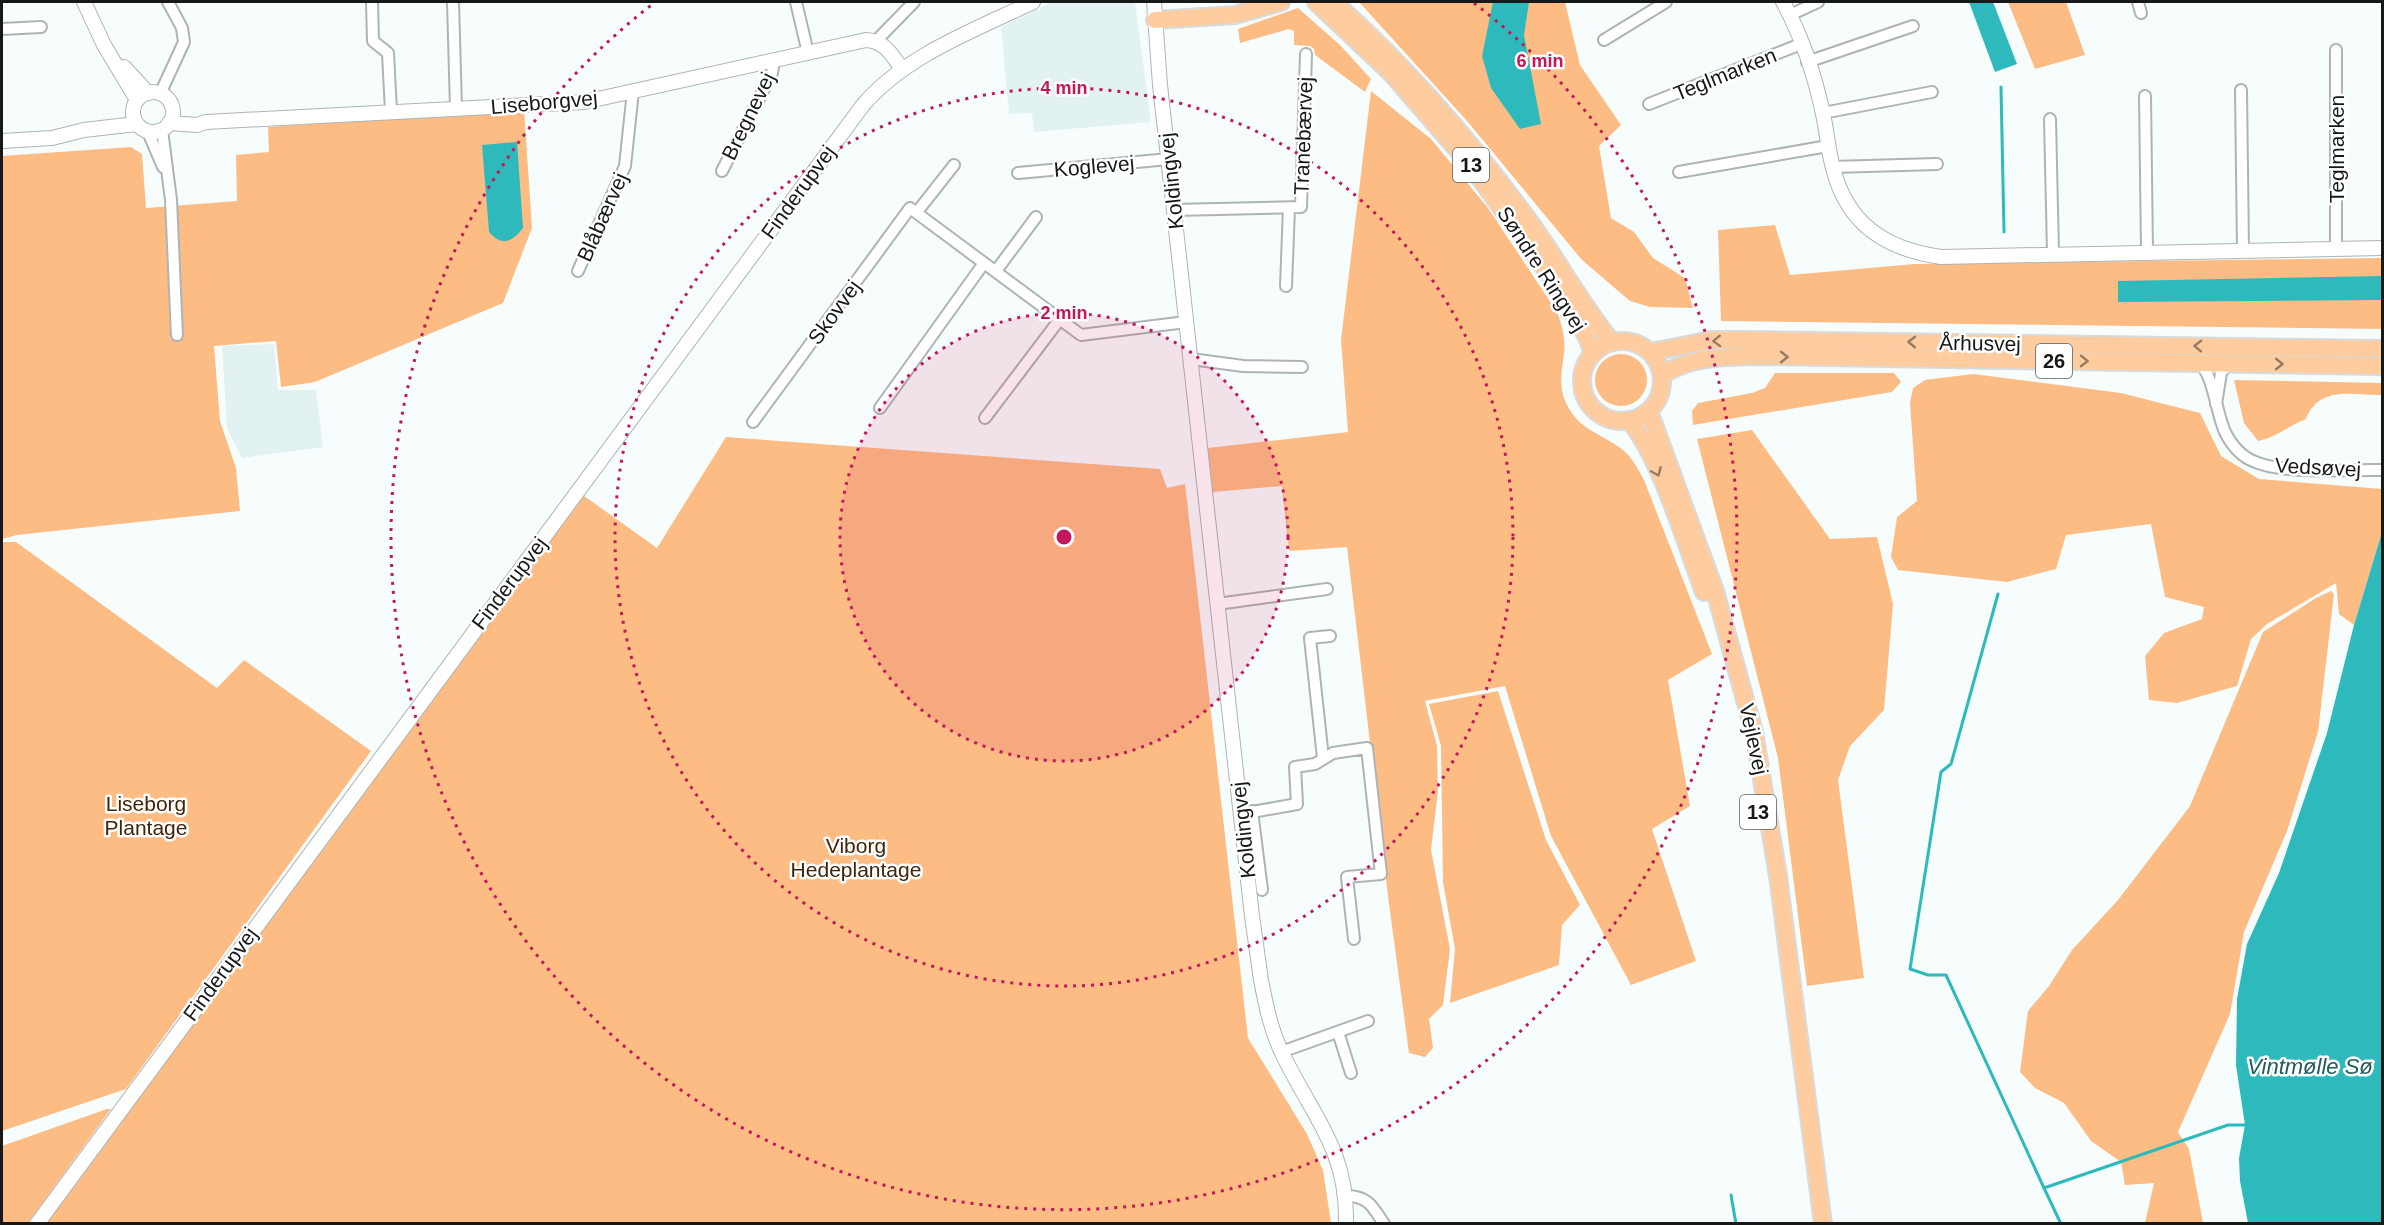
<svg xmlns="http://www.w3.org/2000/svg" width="2384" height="1225" font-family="Helvetica,sans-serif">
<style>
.built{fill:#e2f2f2}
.green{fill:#fdbc84}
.water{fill:#2ebabd}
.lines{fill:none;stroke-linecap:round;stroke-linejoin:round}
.stream{stroke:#2ebabd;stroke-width:3}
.minor-casing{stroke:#aeb4b4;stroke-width:14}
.tertiary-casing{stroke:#aeb4b4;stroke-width:16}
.primary-casing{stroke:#dadada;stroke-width:20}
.minor{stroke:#fff;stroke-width:10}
.tertiary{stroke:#fff;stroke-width:14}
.primary{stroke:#fecc9e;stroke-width:16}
.oneway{stroke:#967b62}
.ring{fill:none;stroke:#c2185b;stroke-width:3;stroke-dasharray:3 6}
.labels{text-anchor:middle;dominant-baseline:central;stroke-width:5;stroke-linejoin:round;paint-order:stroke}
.shield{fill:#fff;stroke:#5d5e5e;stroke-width:1.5}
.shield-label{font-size:20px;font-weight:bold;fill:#171919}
.street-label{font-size:21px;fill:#171919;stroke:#fff}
.park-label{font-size:21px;fill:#41250a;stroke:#fff}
.water-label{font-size:22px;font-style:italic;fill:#235a5b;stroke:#fff}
.centre{fill:#c2185b;stroke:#fff;stroke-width:3}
.ring-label{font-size:18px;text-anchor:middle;font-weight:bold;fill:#c2185b;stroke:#fff;stroke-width:5;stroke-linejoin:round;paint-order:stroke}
</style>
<rect width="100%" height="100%" fill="#f7fdfd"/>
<!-- built -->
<g class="built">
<polygon points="1052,2 1135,2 1151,122 1034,132 1032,113 1009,114 1001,27"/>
<polygon points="274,344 278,390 316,390 323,447 242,458 227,428 222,346"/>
</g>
<!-- green -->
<g class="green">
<polygon points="1359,2 1565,2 1580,65 1621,125 1599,146 1611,218 1634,232 1653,258 1685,278 1693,308 1650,307 1630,301 1582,260 1467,121"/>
<polygon points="2008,2 2066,2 2085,55 2035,69"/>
<polygon points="1298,8 1340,45 1371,79 1365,92 1315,55 1314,49 1310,46 1294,45 1294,31 1289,29 1240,43 1238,29"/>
<path d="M1371 91 1431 139 1488 208 1557 312C1562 325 1566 339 1564 353 1562 371 1558 385 1566 403 1579 430 1598 432 1619 447 1631 455 1637 467 1644 480L1712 654 1668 680 1690 806 1652 829 1696 961 1631 985 1551 836 1505 686 1425 701 1437 746 1438 791 1431 850 1450 949 1443 1005 1429 1019 1433 1048 1425 1057 1409 1053 1388 896 1347 547 1289 551 1282 486 1213 492 1208 448 1348 432 1341 340Z"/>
<polygon points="524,109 532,228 503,303 315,382 281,387 276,341 214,346 220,421 236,468 240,511 17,535 2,539 2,156 131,147 142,154 146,208 237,201 236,155 269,152 268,127"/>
<polygon points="1775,225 1790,275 1915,264 2382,258 2382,329 1721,321 1718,230"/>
<circle cx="1621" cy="380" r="26"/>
<polygon points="1775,373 1894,373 1901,382 1892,392 1693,425 1692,411 1698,403 1752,393 1765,388"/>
<polygon points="1973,374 2121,393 2200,413 2221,456 2259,479 2382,489 2382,532 2354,625 2339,614 2336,583 2267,624 2251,639 2237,686 2177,703 2149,700 2145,656 2164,633 2202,619 2204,607 2165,597 2151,524 2066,535 2056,569 2007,582 1898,570 1891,557 1897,517 1917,501 1910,403 1913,388 1925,380"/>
<path d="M2234 380 2382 383V395C2352 395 2319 385 2306 419 2288 426 2277 437 2258 441L2244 423Z"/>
<polygon points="1752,430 1830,539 1877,537 1893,604 1884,710 1850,746 1838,780 1864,978 1807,986 1778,758 1697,439"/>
<polygon points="726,437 1160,469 1167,488 1185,484 1248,1038 1307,1134 1323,1170 1331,1223 46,1224 383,758 580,493 657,548"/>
<polygon points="2,542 16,542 217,688 244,660 371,751 126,1089 2,1131"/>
<polygon points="2331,591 2334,594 2318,732 2287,831 2244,932 2230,1014 2178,1132 2189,1149 2203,1223 2145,1223 2154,1183 2125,1185 2121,1162 2091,1141 2064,1103 2035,1088 2020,1072 2028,1011 2049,986 2072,950 2118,900 2190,806 2263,632 2316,598"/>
<polygon points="1498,691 1546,840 1580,905 1562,925 1559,965 1450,1003 1455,949 1443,882 1441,746 1429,704"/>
<polygon points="107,1109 111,1109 28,1223 2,1223 2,1146"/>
</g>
<!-- water -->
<g class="water">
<polygon points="1493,2 1529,2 1524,35 1541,124 1520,129 1491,88 1482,56"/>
<polygon points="1969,2 1993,2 2017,64 1995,72"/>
<path d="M517 142 523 228C512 242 502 247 489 232L482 145Z"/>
<polygon points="2382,276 2382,300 2118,302 2118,281"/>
<polygon points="2382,532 2382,1223 2248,1223 2240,1181 2239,1158 2245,1125 2236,1065 2237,999 2247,944 2279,873 2327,733 2354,625"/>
</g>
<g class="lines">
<!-- stream -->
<g class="stream">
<polyline points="2001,87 2004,232"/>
<polyline points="1998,594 1951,764 1941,772 1910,969 1928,975 1946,975 2044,1188 2228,1125 2245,1125"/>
<polyline points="2044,1188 2061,1224"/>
<polyline points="1731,1195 1736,1224"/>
</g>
<defs>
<g id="minor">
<polyline points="372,2 373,41 388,53 391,112"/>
<polyline points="453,2 456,109"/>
<polyline points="796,2 808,53"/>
<polyline points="2138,2 2141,13"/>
<polyline points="1790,15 1818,2"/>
<polyline points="2,29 41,27"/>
<polyline points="877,40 914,2"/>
<polyline points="1604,40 1666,2"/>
<polyline points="1807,62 1913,26"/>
<polyline points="2241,90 2243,250"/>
<polyline points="160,94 184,42 182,28 168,2"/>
<polyline points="2145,96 2147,252"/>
<polyline points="1649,104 1801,44"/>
<polyline points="1823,113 1932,92"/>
<polyline points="2050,119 2053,253"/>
<polyline points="162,130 171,200 177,335"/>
<polyline points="148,132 163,167"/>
<polyline points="1832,167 1937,164"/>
<polyline points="722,171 772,73 774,61"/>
<polyline points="1679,172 1828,146"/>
<polyline points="1018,173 1169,159"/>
<polyline points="1174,210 1301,207 1306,54"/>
<polyline points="917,212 954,165"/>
<polyline points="2336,249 2336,50"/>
<polyline points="578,271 625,166 633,91"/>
<polyline points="996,271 1036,217"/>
<polyline points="1286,286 1289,208"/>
<polyline points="1191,359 1243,366 1302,367"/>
<path d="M2200 363C2214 378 2216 412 2225 432 2231 444 2241 456 2253 461 2282 475 2349 469 2382 470"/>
<polyline points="2216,404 2221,373 2228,363"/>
<polyline points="880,408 984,263"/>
<polyline points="985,418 1060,319"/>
<polyline points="753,422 910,208 1081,335 1186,322"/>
<polyline points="1217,604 1327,589"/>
<polyline points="1323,758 1310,638 1330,636"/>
<polyline points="1252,811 1262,890"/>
<polyline points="1241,814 1297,804 1295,767 1315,764 1333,753 1367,748 1381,874 1347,877 1354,939"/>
<polyline points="1338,1032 1351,1073"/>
<polyline points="1281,1052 1368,1021"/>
<path d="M1347 1196C1368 1196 1373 1207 1384 1224"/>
</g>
<g id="tertiary">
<polyline points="84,2 104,45 137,100"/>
<path d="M1154 2 1160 85 1252 916 1261 980C1266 1006 1271 1031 1283 1055 1313 1117 1348 1150 1346 1224"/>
<path d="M1783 2C1801 35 1815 76 1823 114 1827 132 1828 150 1833 168 1847 224 1885 249 1941 257L2382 248"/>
<polyline points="124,67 148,93"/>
<circle cx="153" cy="112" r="20"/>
<path d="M169 123 197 125 206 122 584 102 866 40C885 41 892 55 902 69"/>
<polyline points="2,141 52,138 84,130 136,124"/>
<path d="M37 1224C310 849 587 477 863 105 906 55 975 30 1033 2"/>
</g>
<g id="primary">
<polyline points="1316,2 1391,73 1469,163 1551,277 1586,335 1593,353"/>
<path d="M1334 2C1405 66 1469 139 1526 217 1556 257 1580 303 1612 342"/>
<polyline points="1155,20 1235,15 1281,2"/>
<circle cx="1622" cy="381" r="40"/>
<polyline points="1651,352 1712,340 1741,340 2382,349"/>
<path d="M1662 375C1692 356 1723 357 1758 356L2382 366"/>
<polyline points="1649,411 1715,591 1754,732 1778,876 1823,1224"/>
<path d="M1629 420C1661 458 1686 545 1704 592"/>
</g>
</defs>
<!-- minor casing -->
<use href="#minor" class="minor-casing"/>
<!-- tertiary casing -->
<use href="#tertiary" class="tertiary-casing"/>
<!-- primary casing -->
<use href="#primary" class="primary-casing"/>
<!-- minor -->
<use href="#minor" class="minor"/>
<!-- tertiary -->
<use href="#tertiary" class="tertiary"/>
<!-- primary -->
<use href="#primary" class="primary"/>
</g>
<!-- one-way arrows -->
<defs><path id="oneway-chevron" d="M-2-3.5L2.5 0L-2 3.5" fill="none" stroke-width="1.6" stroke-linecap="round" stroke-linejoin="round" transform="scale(1.5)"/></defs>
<g class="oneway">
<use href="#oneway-chevron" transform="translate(1717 341) rotate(178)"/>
<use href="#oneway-chevron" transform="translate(1912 342) rotate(-179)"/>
<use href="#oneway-chevron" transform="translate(2198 346) rotate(-179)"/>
<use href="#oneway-chevron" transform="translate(1784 357) rotate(1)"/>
<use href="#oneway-chevron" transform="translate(2084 361) rotate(1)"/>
<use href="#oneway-chevron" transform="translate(2279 364) rotate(1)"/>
<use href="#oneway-chevron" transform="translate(1657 472) rotate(67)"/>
</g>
<!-- distance rings -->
<circle cx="1064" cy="537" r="224" fill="#c2185b" fill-opacity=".12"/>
<g class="ring">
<circle cx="1064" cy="537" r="224"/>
<circle cx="1064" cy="537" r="449"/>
<path d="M1474 3A673 673 0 1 1 654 3"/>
</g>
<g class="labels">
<!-- shield labels -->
<g class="shield">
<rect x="1453" y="148" width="36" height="34" rx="4.5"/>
<rect x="2036" y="344" width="36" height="34" rx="4.5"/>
<rect x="1740" y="795" width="36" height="34" rx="4.5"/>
</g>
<g class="shield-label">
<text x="1471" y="165">13</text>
<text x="2054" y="361">26</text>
<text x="1758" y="812">13</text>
</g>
<!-- street labels -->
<g class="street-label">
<text transform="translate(1725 74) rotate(-22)">Teglmarken</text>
<text transform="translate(544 102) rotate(-5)">Liseborgvej</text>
<text transform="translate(748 116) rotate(-64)">Bregnevej</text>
<text transform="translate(1303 136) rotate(-88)">Tranebærvej</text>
<text transform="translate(2336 149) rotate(-90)">Teglmarken</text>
<text transform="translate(1094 166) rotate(-5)">Koglevej</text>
<text transform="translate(1171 181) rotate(-96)">Koldingvej</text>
<text transform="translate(798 192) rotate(-54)">Finderupvej</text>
<text transform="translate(602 217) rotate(-66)">Blåbærvej</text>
<text transform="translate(1542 269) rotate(57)">Søndre Ringvej</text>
<text transform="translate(834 312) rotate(-54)">Skovvej</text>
<text transform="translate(1980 343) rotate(1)">Århusvej</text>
<text transform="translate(2318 467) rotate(3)">Vedsøvej</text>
<text transform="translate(509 583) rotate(-53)">Finderupvej</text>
<text transform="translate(1754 739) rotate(78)">Vejlevej</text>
<text transform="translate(1243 830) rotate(-96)">Koldingvej</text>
<text transform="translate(220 974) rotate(-54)">Finderupvej</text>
</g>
<!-- park labels -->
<g class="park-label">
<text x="146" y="803">Liseborg<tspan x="146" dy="24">Plantage</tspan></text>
<text x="856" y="845">Viborg<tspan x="856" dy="24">Hedeplantage</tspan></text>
</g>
<!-- water labels -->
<g class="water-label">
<text x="2310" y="1066">Vintmølle Sø</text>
</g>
</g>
<circle cx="1064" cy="537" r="9" class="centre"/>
<g class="ring-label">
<text x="1540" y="67">6 min</text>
<text x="1064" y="94">4 min</text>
<text x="1064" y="319">2 min</text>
</g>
<!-- border -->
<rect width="2384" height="1225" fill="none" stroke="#171919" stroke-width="6"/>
</svg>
